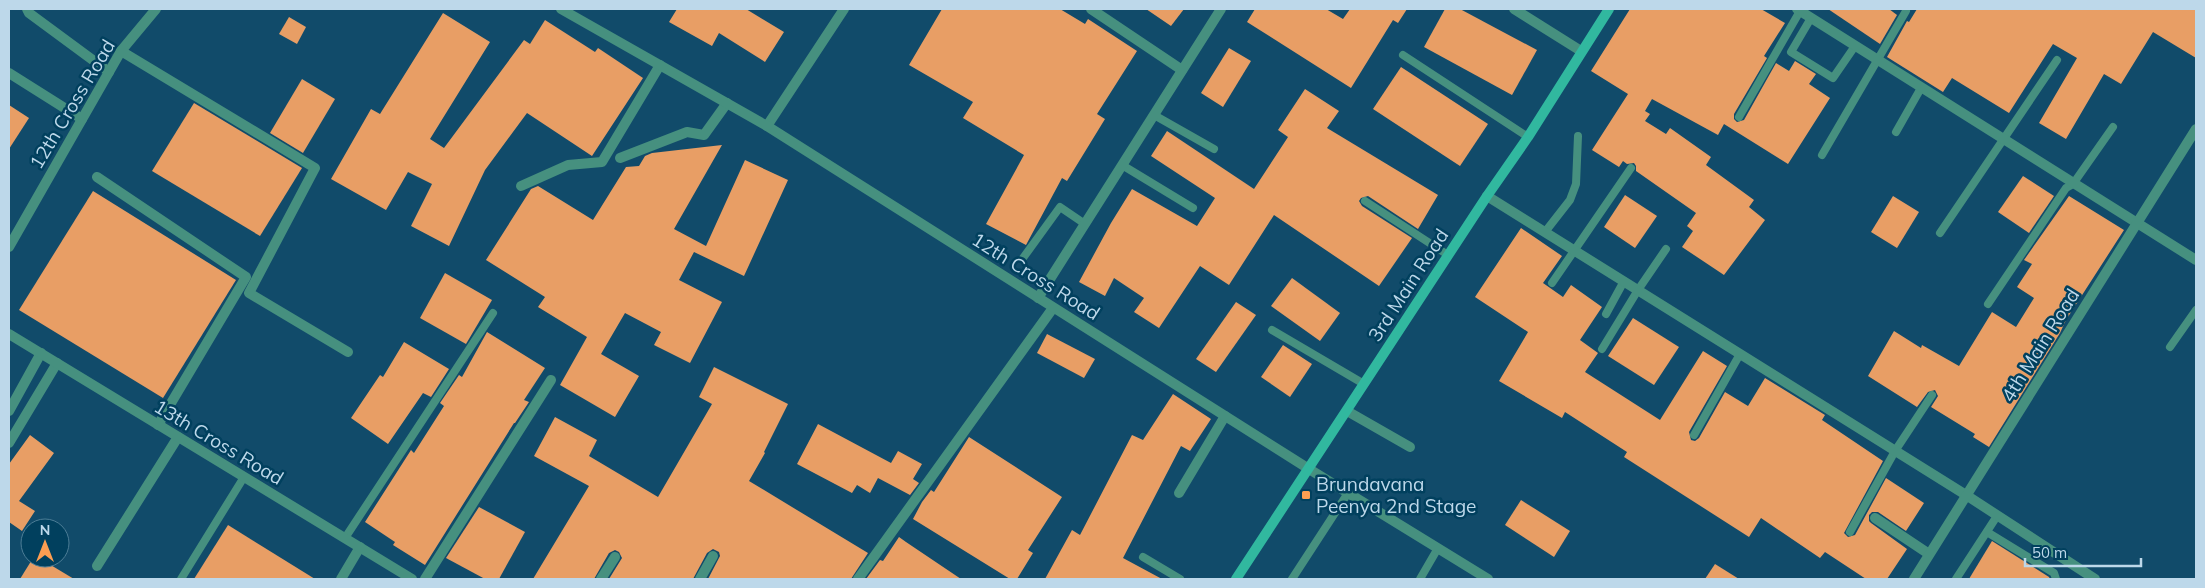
<svg xmlns="http://www.w3.org/2000/svg" width="2205" height="588" font-family="Mulish,sans-serif">
<style>
.building{fill:#e89e65}
.lines{fill:none;stroke-linecap:round;stroke-linejoin:round}
.service{stroke:#46907f;stroke-width:8}
.minor{stroke:#46907f;stroke-width:10}
.tertiary{stroke:#46907f;stroke-width:10}
.secondary{stroke:#31b89f;stroke-width:10}
.poi-dot{fill:#fc9e52;stroke:#01405e;stroke-width:2}
.labels{text-anchor:middle;dominant-baseline:central;stroke-width:5;stroke-linejoin:round;paint-order:stroke}
.street-label{font-size:19px;fill:#bdd8ea;stroke:#01405e}
.poi-label{font-size:19px;fill:#bdd8ea;stroke:#01405e;text-anchor:start}
</style>
<rect width="100%" height="100%" fill="#114b6a"/>
<!-- building -->
<g class="building">
<polygon points="677,9 746,9 784,32 765,62 719,33 712,46 669,22"/>
<polygon points="942,9 1060,9 1085,24 1088,19 1137,51 1097,114 1105,119 1067,181 1062,178 1026,245 986,224 1024,155 963,118 973,102 909,65"/>
<polygon points="1146,9 1184,9 1171,26"/>
<polygon points="1255,9 1326,9 1343,19 1350,9 1407,9 1398,23 1393,20 1351,88 1247,22"/>
<polygon points="1445,9 1460,9 1537,50 1512,95 1424,47"/>
<polygon points="1630,9 1761,9 1785,23 1764,56 1767,58 1734,114 1734,119 1737,122 1744,120 1776,63 1789,71 1795,61 1816,74 1809,84 1830,98 1788,164 1724,124 1718,135 1652,99 1645,111 1650,114 1645,121 1666,134 1670,128 1711,157 1706,165 1754,200 1749,207 1765,220 1724,275 1682,247 1693,231 1687,226 1696,213 1636,171 1636,166 1634,163 1627,164 1623,161 1619,167 1592,150 1628,94 1591,71"/>
<polygon points="1828,9 1889,9 1897,15 1880,44"/>
<polygon points="1917,9 2196,9 2196,58 2153,32 2121,84 2104,74 2066,139 2039,123 2077,58 2053,44 2009,113 1952,78 1943,92 1887,57 1907,21 1909,22"/>
<polygon points="443,13 490,42 430,139 444,148 524,40 530,44 545,20 595,52 598,48 643,78 592,156 527,113 485,170 449,246 411,226 432,184 408,172 386,210 331,179 371,109 380,114"/>
<polygon points="289,17 306,27 297,44 279,34"/>
<polygon points="1229,48 1251,61 1223,107 1201,93"/>
<polygon points="1401,67 1488,124 1460,166 1373,109"/>
<polygon points="302,79 335,99 303,153 270,133"/>
<polygon points="1305,89 1339,111 1327,128 1438,195 1418,229 1368,196 1361,198 1359,201 1362,206 1412,238 1379,286 1274,215 1229,285 1200,266 1159,328 1134,312 1144,298 1114,278 1105,296 1079,282 1111,223 1132,189 1197,226 1215,198 1151,156 1167,131 1254,189 1288,137 1278,130"/>
<polygon points="194,103 302,168 260,236 152,171"/>
<polygon points="9,105 29,118 9,149"/>
<polygon points="722,145 674,229 706,246 745,160 788,180 744,276 694,252 679,280 722,302 690,363 654,345 661,332 625,313 601,354 639,376 615,417 560,385 587,337 538,307 545,297 486,260 531,189 538,186 593,220 626,167 639,166 645,156 652,153"/>
<polygon points="2023,176 2054,196 2029,233 1998,212"/>
<polygon points="93,191 236,280 163,398 19,310"/>
<polygon points="1625,195 1657,216 1635,248 1604,227"/>
<polygon points="1893,196 1919,212 1897,248 1871,232"/>
<polygon points="2069,196 2124,230 2066,320 2060,333 1989,447 1973,437 1975,434 1931,407 1938,396 1935,390 1928,392 1917,407 1868,376 1894,331 1921,348 1922,345 1959,366 1992,312 2016,327 2034,298 2017,287 2032,264 2024,260"/>
<polygon points="1521,228 1562,256 1543,283 1563,297 1571,285 1602,307 1580,340 1598,353 1585,372 1660,420 1703,351 1727,366 1689,432 1691,440 1695,441 1699,438 1725,392 1748,406 1765,378 1825,415 1822,420 1883,461 1844,533 1848,537 1855,535 1886,478 1924,503 1906,531 1878,512 1872,512 1869,515 1869,521 1871,523 1907,549 1887,579 1866,579 1825,552 1820,558 1761,518 1749,537 1624,457 1627,452 1565,412 1562,418 1499,381 1528,332 1475,297"/>
<polygon points="445,273 492,300 466,344 420,318"/>
<polygon points="1292,278 1340,313 1320,341 1271,306"/>
<polygon points="1236,302 1256,315 1216,372 1196,359"/>
<polygon points="1633,318 1679,347 1654,385 1608,356"/>
<polygon points="487,332 545,368 524,400 529,402 515,423 514,423 425,565 393,545 395,542 365,522 411,450 414,453 444,406 440,403 459,375 462,377"/>
<polygon points="1047,334 1095,359 1084,378 1037,353"/>
<polygon points="404,342 449,369 431,397 423,393 388,444 351,418 380,375 383,377"/>
<polygon points="1283,345 1312,364 1290,397 1261,377"/>
<polygon points="714,367 788,404 764,452 765,453 749,481 868,553 851,579 708,579 720,556 719,552 713,549 707,553 693,579 609,579 622,558 619,552 615,550 609,553 594,579 533,579 589,486 534,456 555,417 597,440 589,456 658,497 712,404 699,397"/>
<polygon points="1173,394 1211,419 1190,451 1181,446 1123,558 1162,579 1045,579 1072,530 1080,535 1132,435 1143,440"/>
<polygon points="818,424 891,463 898,451 922,464 913,479 919,483 910,495 878,478 870,493 857,485 852,493 797,464"/>
<polygon points="30,435 54,453 19,501 35,511 22,531 9,522 9,464"/>
<polygon points="969,437 1062,497 1028,550 1033,553 1017,579 1010,579 913,519 922,502 931,490 934,492"/>
<polygon points="1521,500 1570,531 1554,557 1505,525"/>
<polygon points="479,507 525,532 499,579 485,579 446,558"/>
<polygon points="228,525 315,579 194,579"/>
<polygon points="899,537 906,542 961,579 866,579 880,560 883,561"/>
<polygon points="1992,541 2049,577 2050,579 1969,579"/>
<polygon points="33,558 39,558 74,579 20,579"/>
<polygon points="1715,564 1739,579 1705,579"/>
</g>
<g class="lines">
<!-- service -->
<g class="service">
<polyline points="1811,18 1791,52 1833,78 1855,46"/>
<polyline points="1403,55 1528,137"/>
<polyline points="1154,115 1214,149"/>
<polyline points="1739,117 1800,11"/>
<polyline points="1896,132 1921,88"/>
<polyline points="1822,155 1906,11"/>
<polyline points="1122,165 1193,208"/>
<polyline points="1365,201 1448,255"/>
<polyline points="1545,232 1570,200 1576,184 1578,136"/>
<polyline points="1940,233 2057,60"/>
<polyline points="1023,258 1060,207 1085,224"/>
<polyline points="1552,283 1631,168"/>
<polyline points="1988,304 2066,188 2073,184 2113,127"/>
<polyline points="1606,314 1624,281"/>
<polyline points="1272,330 1364,384"/>
<polyline points="2170,347 2196,310"/>
<polyline points="1602,349 1638,290 1666,249"/>
<polyline points="1694,435 1740,354"/>
<polyline points="1850,532 1895,451 1932,395"/>
<polyline points="1987,532 2054,573 2056,579"/>
<polyline points="345,538 493,313"/>
<polyline points="1143,557 1180,579"/>
<polyline points="181,579 244,477"/>
<polyline points="1292,579 1348,493"/>
<polyline points="1420,579 1438,548"/>
<polyline points="1956,579 1997,516"/>
</g>
<!-- minor -->
<g class="minor">
<polyline points="27,9 29,13 109,72"/>
<polyline points="1091,9 1182,70"/>
<polyline points="1514,9 1581,51"/>
<polyline points="1797,9 2196,260"/>
<polyline points="121,51 315,168 249,293 348,352"/>
<polyline points="9,73 82,119"/>
<polyline points="767,126 844,9"/>
<polyline points="620,158 687,132 704,135 727,103"/>
<polyline points="97,177 246,277 158,425"/>
<polyline points="521,186 568,165 602,162 660,65"/>
<polyline points="1487,196 1966,495 2095,579"/>
<polyline points="1038,298 1221,9"/>
<polyline points="9,411 41,353"/>
<polyline points="1347,411 1410,447"/>
<polyline points="9,443 57,363"/>
<polyline points="1179,493 1225,416"/>
<polyline points="1875,518 1929,554"/>
<polyline points="97,566 178,437"/>
<polyline points="341,579 360,547"/>
<polyline points="425,579 551,380"/>
<polyline points="601,579 615,557"/>
<polyline points="700,579 713,556"/>
<polyline points="858,579 1053,308"/>
</g>
<!-- tertiary -->
<g class="tertiary">
<polyline points="561,9 767,126 1309,469 1488,579"/>
<polyline points="9,247 121,51 156,9"/>
<polyline points="9,334 412,579"/>
<polyline points="1914,579 2196,129"/>
</g>
<!-- secondary -->
<polyline class="secondary" points="1236,579 1487,196 1528,137 1609,9"/>
</g>
<!-- markers -->
<rect class="poi-dot" x="1301" y="490" width="10" height="10" rx="2.5"/>
<g class="labels">
<!-- street labels -->
<g class="street-label">
<text transform="translate(72 104) rotate(-59)">12th Cross Road</text>
<text transform="translate(1036 276) rotate(32)">12th Cross Road</text>
<text transform="translate(1408 285) rotate(-57)">3rd Main Road</text>
<text transform="translate(2040 345) rotate(-58)">4th Main Road</text>
<text transform="translate(219 442) rotate(31)">13th Cross Road</text>
</g>
<!-- poi labels -->
<g class="poi-label">
<text x="1316" y="484">Brundavana<tspan x="1316" dy="22">Peenya 2nd Stage</tspan></text>
</g>
</g>
<!-- border -->
<rect width="2205" height="588" fill="none" stroke="#bdd8ea" stroke-width="20"/>
<!-- north arrow -->
<g transform="translate(45 543)"><circle r="24" fill="#01405e" stroke="#4c7d96"/>
<path d="M0-4L9 19L0 12L-9 19Z" fill="#fc9e52"/>
<text y="-8" font-size="14" font-weight="bold" text-anchor="middle" fill="#bdd8ea">N</text>
</g>
<!-- scale -->
<path d="M2025 558v8h116v-8" fill="none" stroke="#bdd8ea" stroke-width="2.5"/>
<text x="2032" y="558" font-size="15" fill="#bdd8ea" stroke="#01405e" stroke-width="4" paint-order="stroke">50 m</text>
</svg>
